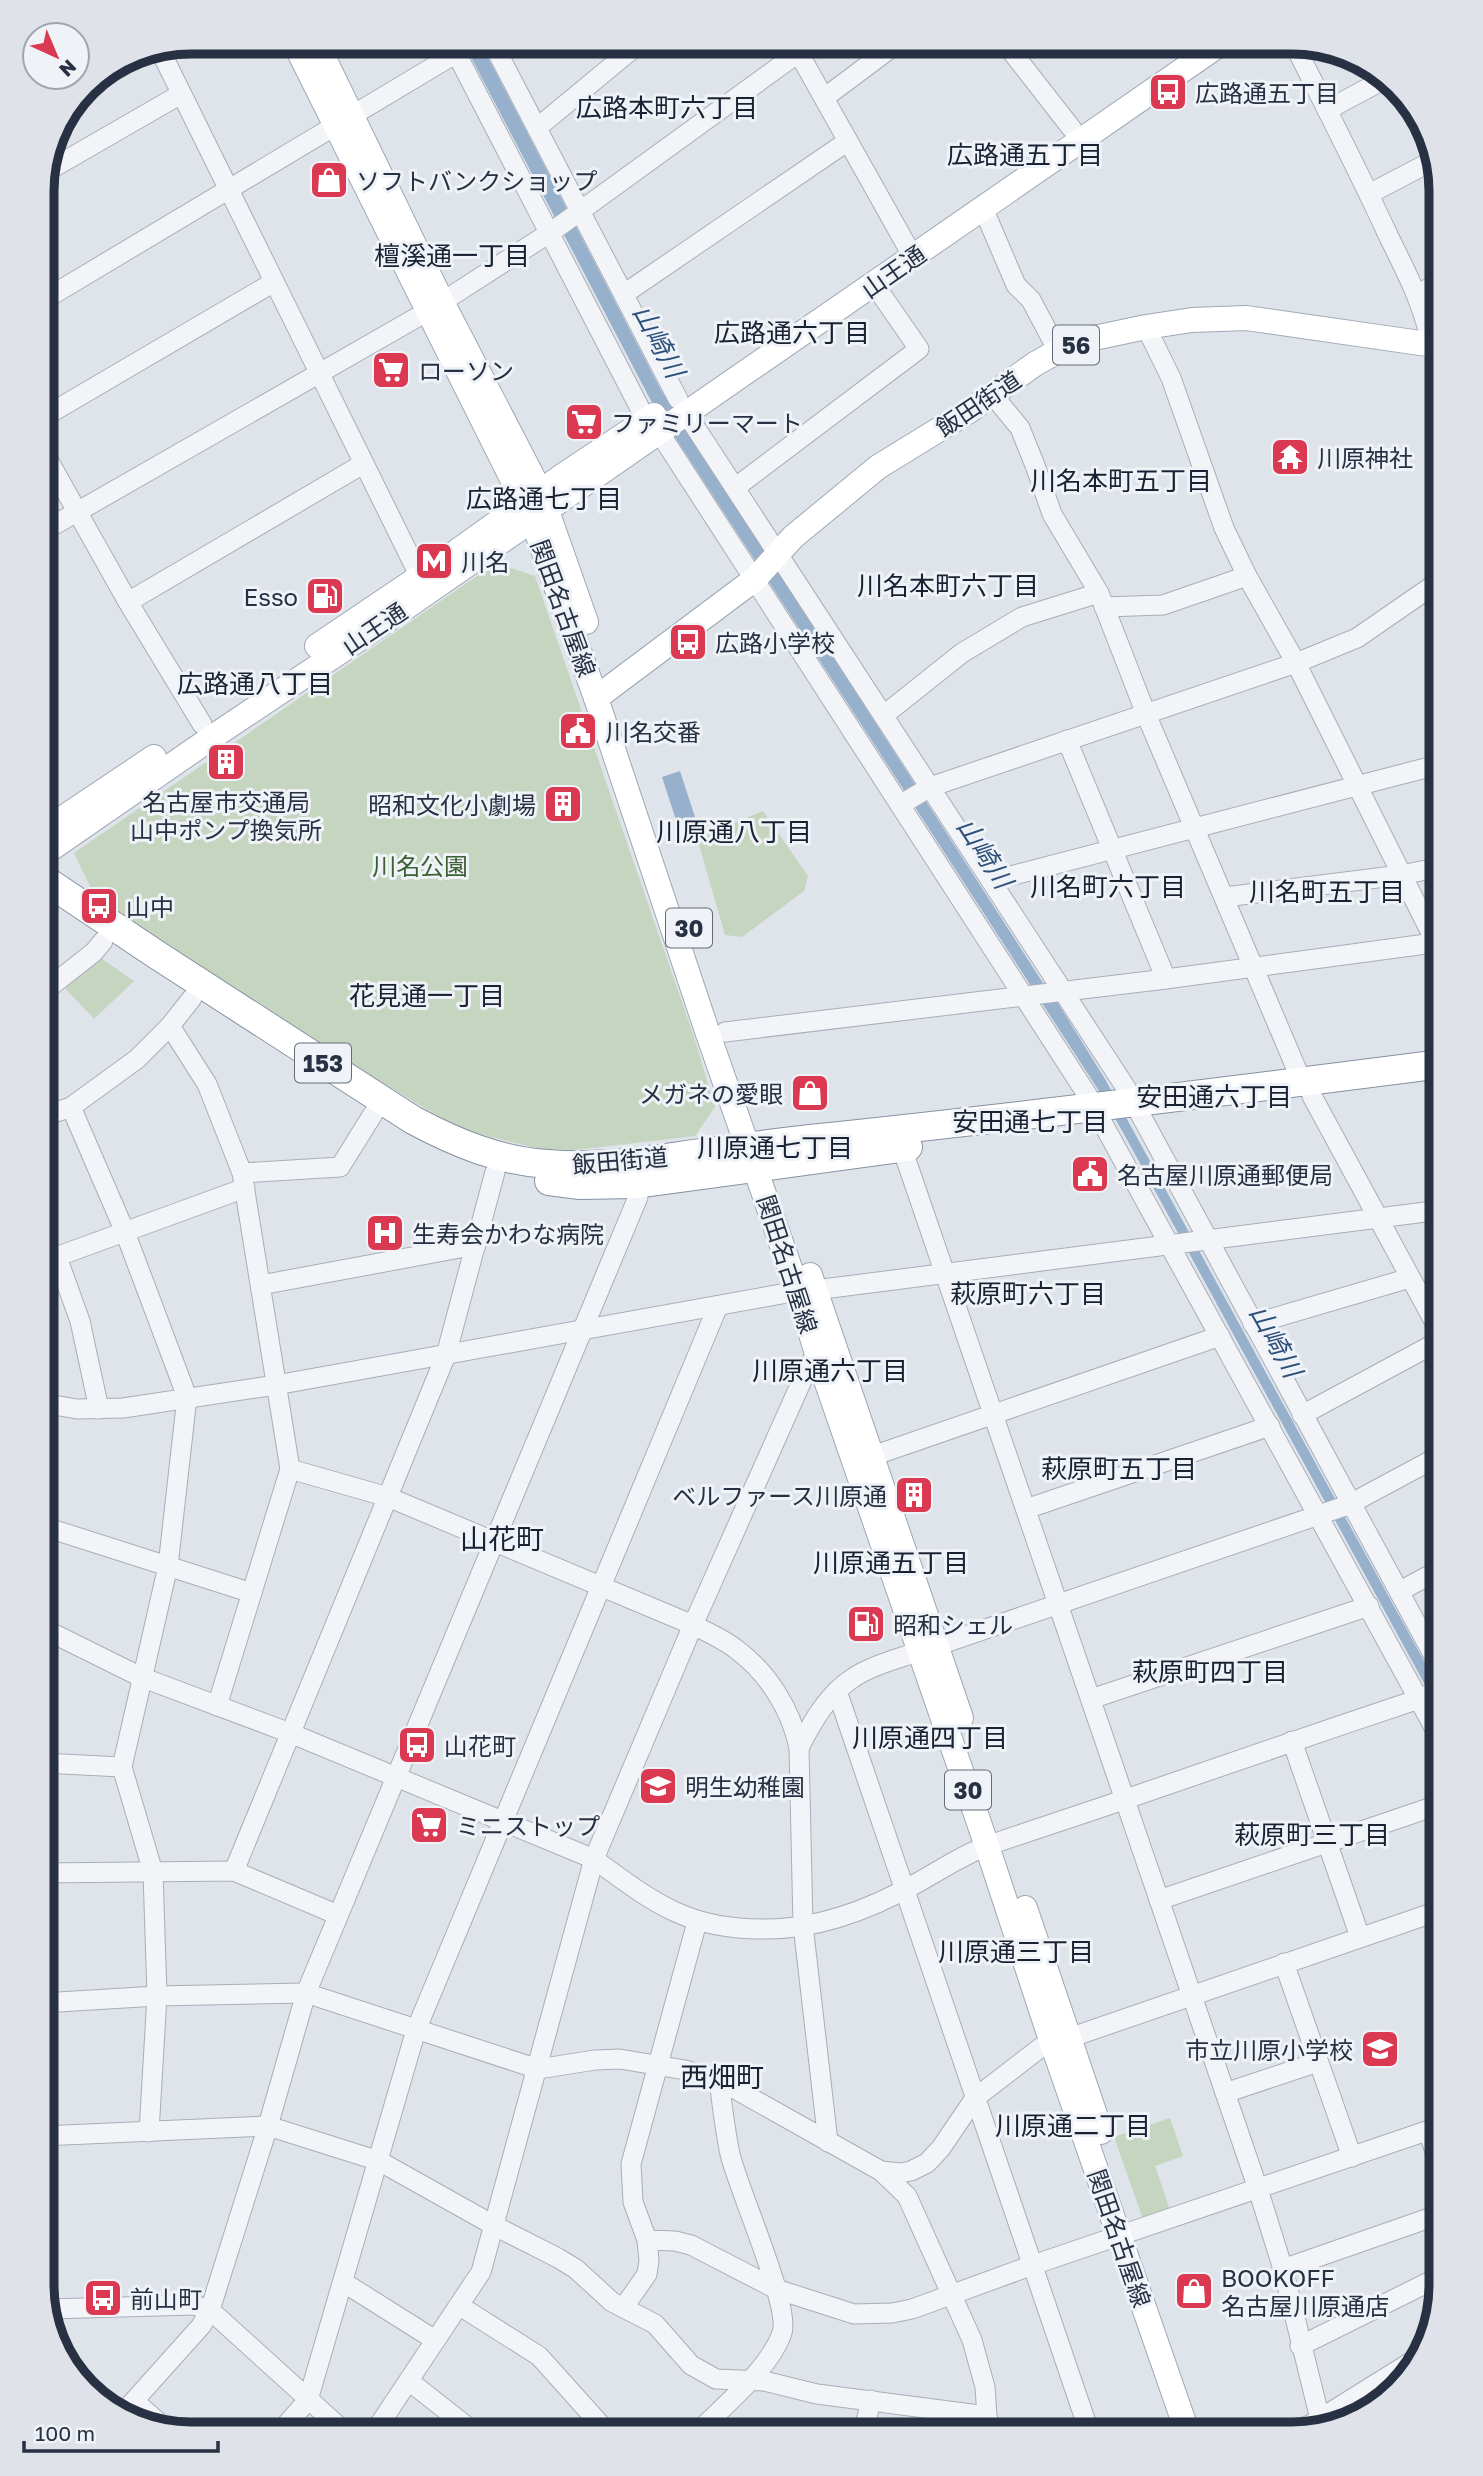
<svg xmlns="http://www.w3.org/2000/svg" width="1483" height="2476" font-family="'Golos Text','Noto Sans JP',sans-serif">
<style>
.green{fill:#c5d5c0}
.water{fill:#97b1cd}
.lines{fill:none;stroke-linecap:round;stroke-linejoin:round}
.minor-casing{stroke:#a8aeb8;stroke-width:21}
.major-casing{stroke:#9ea8b7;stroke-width:26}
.highway-casing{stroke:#8591a2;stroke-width:30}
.minor{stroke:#f3f4f8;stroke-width:19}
.major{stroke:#fff;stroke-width:24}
.highway{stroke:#fff;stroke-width:28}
.labels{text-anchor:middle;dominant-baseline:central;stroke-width:6;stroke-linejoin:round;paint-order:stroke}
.shield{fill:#eff2f7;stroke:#636b79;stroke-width:2}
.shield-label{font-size:23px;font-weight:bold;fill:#273143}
.poi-label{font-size:24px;fill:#273143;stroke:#eff2f7;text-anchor:start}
.street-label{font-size:24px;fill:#273143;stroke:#eff2f7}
.park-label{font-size:24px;fill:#3b6033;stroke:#eff2f7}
.neighbourhood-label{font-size:26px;fill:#192233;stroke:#eff2f7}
.water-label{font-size:26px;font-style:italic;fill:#2d507b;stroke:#eff2f7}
.quarter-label{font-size:28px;fill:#192233;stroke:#eff2f7}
.rim{fill:none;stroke:#273143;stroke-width:9}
</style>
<rect width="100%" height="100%" fill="#dfe4ea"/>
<!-- green -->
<g class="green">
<polygon points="496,563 535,576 694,1037 715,1107 695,1136 575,1150 541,1149 482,1135 450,1123 378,1080 96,899 74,853"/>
<polygon points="763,811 808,876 804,891 742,937 725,935 697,838"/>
<polygon points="99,957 134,981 94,1019 62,985"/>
<polygon points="1170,2118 1183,2156 1155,2166 1170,2210 1143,2219 1114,2137"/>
</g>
<!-- water -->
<g class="water">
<polygon points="463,42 480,42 661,390 1045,986 1056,1000 1105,1079 1441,1692 1441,1714 1125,1136 1099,1091 649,397"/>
<polygon points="680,771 695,817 677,823 662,777"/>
</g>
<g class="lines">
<defs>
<g id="minor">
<polyline points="492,42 678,399"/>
<polyline points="1007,42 1012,52 1072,129"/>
<path d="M1293 42C1325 106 1358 170 1388 235 1405 270 1424 305 1431 344"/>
<polyline points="793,43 913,257"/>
<polyline points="452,45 646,420"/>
<polyline points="159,48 420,577"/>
<polyline points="824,98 899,42"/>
<polyline points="1327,110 1385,79"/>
<polyline points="537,128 641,42"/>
<polyline points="44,173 181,94"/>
<polyline points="1369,194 1434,160"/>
<polyline points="983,208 1016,285 1031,300 1058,351"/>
<polyline points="624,294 848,141"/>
<polyline points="1417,295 1441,281"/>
<polyline points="42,301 475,42"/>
<polyline points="442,302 554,230 798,53"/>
<polyline points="1146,327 1171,378 1224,528 1247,576 1296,663 1441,953"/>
<polyline points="992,394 1020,428 1036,468 1052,514 1099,593 1146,714 1302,1082"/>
<polyline points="686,413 1126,1088 1441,1669"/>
<polyline points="42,418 274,282"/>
<polyline points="659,432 1088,1096 1092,1108"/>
<polyline points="42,449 128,602 202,724"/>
<polyline points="736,487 919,349 874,284"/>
<polyline points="42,532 428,311"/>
<polyline points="128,602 363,464"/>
<polyline points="1104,607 1163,605 1247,576"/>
<polyline points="884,715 962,653 1022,617 1099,593"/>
<polyline points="1067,740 1166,979"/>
<polyline points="900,805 930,787 1296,663 1357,638 1441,580"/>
<polyline points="991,881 1441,764"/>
<polyline points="1225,897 1401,875 1441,867"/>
<polyline points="42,993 94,952 103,941"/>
<polyline points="170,1026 207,1084 242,1173 290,1469 217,1706"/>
<polyline points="725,1032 1166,979 1441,942"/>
<polyline points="1312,1096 1441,1334"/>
<polyline points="71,1107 125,1232 187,1397 168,1566 122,1767 153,1872 157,1996 149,2132"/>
<polyline points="42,1117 71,1107 137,1059 170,1026 192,998"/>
<polyline points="1102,1122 1441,1740"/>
<polyline points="902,1148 1258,2189 1283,2269 1322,2427"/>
<polyline points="242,1173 340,1167 373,1114"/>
<polyline points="57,1257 80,1321 99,1409"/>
<polyline points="42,1262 245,1188"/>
<polyline points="261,1285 476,1245"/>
<polyline points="815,1290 1441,1210"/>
<polyline points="1253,1324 1410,1278"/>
<polyline points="42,1403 77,1409 123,1408 276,1385 798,1291"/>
<polyline points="1302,1415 1441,1340"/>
<polyline points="861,1460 1220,1336"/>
<path d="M290 1469 388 1497 693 1625C707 1632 723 1639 736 1649 768 1673 791 1709 799 1748L803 1925 828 2142"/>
<polyline points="1026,1509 1270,1426"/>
<polyline points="42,1526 252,1593"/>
<polyline points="1400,1591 1441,1569"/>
<path d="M42 1628 141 1677 290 1733 594 1859C654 1903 688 1930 766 1929 819 1929 871 1909 917 1883 939 1871 962 1855 987 1846 1032 1830 1077 1816 1123 1800 1221 1766 1320 1732 1419 1699L1441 1689"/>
<polyline points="936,1646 1348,1505 1441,1455"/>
<polyline points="837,1691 1090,2434"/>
<polyline points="1091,1699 1369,1606"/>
<polyline points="1292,1741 1360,1937"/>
<path d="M799 1748C812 1722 828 1694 853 1678 872 1665 898 1659 920 1651"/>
<polyline points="42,1763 122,1767"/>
<polyline points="234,1871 446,1355 495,1172"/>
<polyline points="42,1873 234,1871 338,1915"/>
<polyline points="1159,1900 1441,1804"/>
<polyline points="1284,1963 1352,2157"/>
<polyline points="42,2003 157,1996 306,1993 538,2069 595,2060 620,2059 685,2070 719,2080 881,2171 907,2196 972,2340 985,2387 987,2416 992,2434"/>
<polyline points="1225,2093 1318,2062"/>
<polyline points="1428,2131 1441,2169"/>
<polyline points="42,2136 268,2126 379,2161 495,2226 558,2258 576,2269 612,2302 655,2324 691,2365 716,2379 764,2381 817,2394 987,2416"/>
<polyline points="881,2171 900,2173 911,2171 927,2163 941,2148 975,2098 1040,2048 1441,1910"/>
<polyline points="647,2240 675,2241 691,2245 776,2289 854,2314 892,2313 912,2309 1033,2265 1441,2126"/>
<polyline points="1283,2269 1441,2214"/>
<polyline points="343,2282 435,2340"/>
<polyline points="460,2306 539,2356 609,2434"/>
<polyline points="624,2307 647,2274 649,2261 647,2240 633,2202 631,2164 697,1922"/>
<polyline points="48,2309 194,2305 210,2310 347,2434"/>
<polyline points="1300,2346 1441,2276"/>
<polyline points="409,2381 465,2425 468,2434"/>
<polyline points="134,2401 165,2428"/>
<polyline points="123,2413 201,2326 210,2310 268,2126 306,1993 638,1197 635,1173"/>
<polyline points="278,2434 308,2400 416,2030 718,1306"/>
<polyline points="373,2434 481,2272 594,1859 693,1625 808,1367 817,1354"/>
<path d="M696 2434C724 2405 769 2370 782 2333 791 2306 738 2189 730 2154 725 2130 722 2105 719 2080"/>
<polyline points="863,2434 871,2400"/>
<polyline points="1282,2434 1310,2425 1419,2357"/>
</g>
<g id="major">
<polyline points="294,42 532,519 596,698 708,1034 798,1291 817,1354 987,1846 1052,2043 1188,2434"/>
<polyline points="316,42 442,302 540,491 586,622"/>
<polyline points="456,552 565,474 654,415"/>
<polyline points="317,646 415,580"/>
<polyline points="596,698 755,579 793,537 878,467 969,411 1035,364 1058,351 1094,338 1146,327 1192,320 1246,318 1441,346"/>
<polyline points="42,832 154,757"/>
<polyline points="42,855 214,736 386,621 1223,42"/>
<polyline points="810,1275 961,1718"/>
<polyline points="1025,1908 1101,2132"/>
</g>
<g id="highway">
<path d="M42 878 157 955 413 1120C456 1143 499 1161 548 1164 592 1168 636 1162 679 1156 723 1150 767 1144 810 1139 1021 1117 1231 1091 1441 1064"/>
<polyline points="549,1181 580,1185 636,1184 908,1147"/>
</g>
</defs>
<!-- minor casing -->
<use href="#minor" class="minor-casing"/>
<!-- major casing -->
<use href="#major" class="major-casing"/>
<!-- highway casing -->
<use href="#highway" class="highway-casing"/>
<!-- minor -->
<use href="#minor" class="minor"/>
<!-- major -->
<use href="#major" class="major"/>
<!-- highway -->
<use href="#highway" class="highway"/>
</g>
<!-- icons -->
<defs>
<symbol id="bus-square" viewBox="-11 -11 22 22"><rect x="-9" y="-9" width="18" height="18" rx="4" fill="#da3951" stroke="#eff2f7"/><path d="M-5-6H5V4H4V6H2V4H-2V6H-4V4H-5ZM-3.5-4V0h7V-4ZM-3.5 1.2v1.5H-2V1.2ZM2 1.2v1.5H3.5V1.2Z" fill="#fff"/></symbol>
<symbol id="shop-square" viewBox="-11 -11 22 22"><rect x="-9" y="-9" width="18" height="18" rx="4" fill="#da3951" stroke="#eff2f7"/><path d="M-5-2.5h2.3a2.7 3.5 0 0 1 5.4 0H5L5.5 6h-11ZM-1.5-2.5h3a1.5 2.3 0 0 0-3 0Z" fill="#fff"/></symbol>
<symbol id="supermarket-square" viewBox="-11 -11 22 22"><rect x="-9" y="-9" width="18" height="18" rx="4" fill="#da3951" stroke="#eff2f7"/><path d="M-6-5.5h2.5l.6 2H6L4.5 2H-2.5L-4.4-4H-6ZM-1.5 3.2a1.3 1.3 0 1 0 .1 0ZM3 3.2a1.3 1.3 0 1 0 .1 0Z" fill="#fff"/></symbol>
<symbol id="temple-square" viewBox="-11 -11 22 22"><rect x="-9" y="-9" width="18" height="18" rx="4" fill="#da3951" stroke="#eff2f7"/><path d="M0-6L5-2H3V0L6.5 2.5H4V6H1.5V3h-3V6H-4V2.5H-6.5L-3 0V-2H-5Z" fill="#fff"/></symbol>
<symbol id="metro-square" viewBox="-11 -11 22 22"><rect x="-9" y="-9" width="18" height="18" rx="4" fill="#da3951" stroke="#eff2f7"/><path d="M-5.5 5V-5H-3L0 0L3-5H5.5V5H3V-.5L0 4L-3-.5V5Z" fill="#fff"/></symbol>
<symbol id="fuel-square" viewBox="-11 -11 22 22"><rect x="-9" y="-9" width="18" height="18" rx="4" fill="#da3951" stroke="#eff2f7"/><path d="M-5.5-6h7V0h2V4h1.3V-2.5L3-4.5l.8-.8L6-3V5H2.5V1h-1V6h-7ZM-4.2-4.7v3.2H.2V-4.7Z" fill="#fff"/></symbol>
<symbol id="civic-square" viewBox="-11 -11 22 22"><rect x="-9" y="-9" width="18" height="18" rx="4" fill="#da3951" stroke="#eff2f7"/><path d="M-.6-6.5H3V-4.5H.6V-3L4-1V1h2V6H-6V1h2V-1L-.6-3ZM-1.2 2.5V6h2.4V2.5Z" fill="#fff"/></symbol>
<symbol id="building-square" viewBox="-11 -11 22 22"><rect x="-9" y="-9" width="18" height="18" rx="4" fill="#da3951" stroke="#eff2f7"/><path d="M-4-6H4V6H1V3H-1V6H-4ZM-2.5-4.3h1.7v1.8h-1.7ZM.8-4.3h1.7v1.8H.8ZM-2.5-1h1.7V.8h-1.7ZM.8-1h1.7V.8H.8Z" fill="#fff"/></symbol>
<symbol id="hospital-square" viewBox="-11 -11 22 22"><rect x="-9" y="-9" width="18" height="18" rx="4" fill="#da3951" stroke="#eff2f7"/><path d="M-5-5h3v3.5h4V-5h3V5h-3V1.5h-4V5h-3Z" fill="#fff"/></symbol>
<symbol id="school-square" viewBox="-11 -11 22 22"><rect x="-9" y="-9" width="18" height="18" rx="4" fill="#da3951" stroke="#eff2f7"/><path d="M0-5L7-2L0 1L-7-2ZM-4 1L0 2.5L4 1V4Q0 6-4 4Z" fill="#fff"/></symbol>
</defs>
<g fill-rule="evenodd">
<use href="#bus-square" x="1146" y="70" width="44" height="44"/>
<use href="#shop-square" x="307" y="158" width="44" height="44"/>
<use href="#supermarket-square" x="369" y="348" width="44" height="44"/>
<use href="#supermarket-square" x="562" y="400" width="44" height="44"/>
<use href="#temple-square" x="1268" y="435" width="44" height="44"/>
<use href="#metro-square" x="412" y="539" width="44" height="44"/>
<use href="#fuel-square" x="303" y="574" width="44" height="44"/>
<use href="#bus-square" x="666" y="620" width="44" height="44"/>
<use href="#civic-square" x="556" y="709" width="44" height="44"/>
<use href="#building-square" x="204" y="740" width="44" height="44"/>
<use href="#building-square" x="541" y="782" width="44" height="44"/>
<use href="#bus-square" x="77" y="884" width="44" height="44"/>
<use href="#shop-square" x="788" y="1071" width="44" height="44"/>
<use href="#civic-square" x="1068" y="1152" width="44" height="44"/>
<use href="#hospital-square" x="363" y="1211" width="44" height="44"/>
<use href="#building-square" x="892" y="1473" width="44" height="44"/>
<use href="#fuel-square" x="844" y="1602" width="44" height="44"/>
<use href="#bus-square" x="395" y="1723" width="44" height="44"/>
<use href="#school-square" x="636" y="1764" width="44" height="44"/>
<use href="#supermarket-square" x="407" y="1803" width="44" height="44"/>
<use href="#school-square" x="1358" y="2027" width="44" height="44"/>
<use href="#shop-square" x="1172" y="2269" width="44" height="44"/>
<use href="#bus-square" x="81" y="2276" width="44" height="44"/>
</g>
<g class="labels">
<!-- shield labels -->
<g class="shield">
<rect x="1053" y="325.5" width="46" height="39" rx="5"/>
<rect x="666" y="908.5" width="46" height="39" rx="5"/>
<rect x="295" y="1043.5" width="56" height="39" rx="5"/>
<rect x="945" y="1770.5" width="46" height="39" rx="5"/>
</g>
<g class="shield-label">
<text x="1076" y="345">56</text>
<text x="689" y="928">30</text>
<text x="323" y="1063">153</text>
<text x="968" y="1790">30</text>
</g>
<!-- poi labels -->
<g class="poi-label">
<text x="1195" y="92">広路通五丁目</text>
<text x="356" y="180">ソフトバンクショップ</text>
<text x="418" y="370">ローソン</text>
<text x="611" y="422">ファミリーマート</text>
<text x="1317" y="457">川原神社</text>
<text x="461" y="561">川名</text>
<text x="298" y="596" text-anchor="end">Esso</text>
<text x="715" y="642">広路小学校</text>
<text x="605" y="731">川名交番</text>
<text x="226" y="801" text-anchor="middle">名古屋市交通局<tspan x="226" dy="28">山中ポンプ換気所</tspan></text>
<text x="536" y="804" text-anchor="end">昭和文化小劇場</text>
<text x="126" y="906">山中</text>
<text x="783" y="1093" text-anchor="end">メガネの愛眼</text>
<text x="1117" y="1174">名古屋川原通郵便局</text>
<text x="412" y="1233">生寿会かわな病院</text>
<text x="887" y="1495" text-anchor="end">ベルファース川原通</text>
<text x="893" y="1624">昭和シェル</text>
<text x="444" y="1745">山花町</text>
<text x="685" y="1786">明生幼稚園</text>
<text x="456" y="1825">ミニストップ</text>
<text x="1353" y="2049" text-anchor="end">市立川原小学校</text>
<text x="1221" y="2277">BOOKOFF<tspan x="1221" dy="28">名古屋川原通店</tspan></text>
<text x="130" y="2298">前山町</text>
</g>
<!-- street labels -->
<g class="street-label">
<text transform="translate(893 271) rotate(-35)">山王通</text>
<text transform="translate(978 403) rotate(-34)">飯田街道</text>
<text transform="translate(564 608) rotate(70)">関田名古屋線</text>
<text transform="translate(374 628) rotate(-34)">山王通</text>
<text transform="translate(620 1160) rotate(-5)">飯田街道</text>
<text transform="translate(788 1264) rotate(72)">関田名古屋線</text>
<text transform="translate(1120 2238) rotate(71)">関田名古屋線</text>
</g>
<!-- park labels -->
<g class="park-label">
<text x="420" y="865">川名公園</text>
</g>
<!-- neighbourhood labels -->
<g class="neighbourhood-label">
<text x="667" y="107">広路本町六丁目</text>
<text x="1025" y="154">広路通五丁目</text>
<text x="452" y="255">檀溪通一丁目</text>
<text x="792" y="332">広路通六丁目</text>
<text x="1121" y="480">川名本町五丁目</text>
<text x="544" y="498">広路通七丁目</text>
<text x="948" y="585">川名本町六丁目</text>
<text x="255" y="683">広路通八丁目</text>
<text x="734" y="831">川原通八丁目</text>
<text x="1108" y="886">川名町六丁目</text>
<text x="1327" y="891">川名町五丁目</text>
<text x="427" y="995">花見通一丁目</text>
<text x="1214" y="1096">安田通六丁目</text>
<text x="1030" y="1121">安田通七丁目</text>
<text x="775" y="1147">川原通七丁目</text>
<text x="1028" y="1293">萩原町六丁目</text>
<text x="830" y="1370">川原通六丁目</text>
<text x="1119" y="1468">萩原町五丁目</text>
<text x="891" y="1562">川原通五丁目</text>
<text x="1210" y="1671">萩原町四丁目</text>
<text x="930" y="1737">川原通四丁目</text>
<text x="1312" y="1834">萩原町三丁目</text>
<text x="1016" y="1951">川原通三丁目</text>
<text x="1073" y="2125">川原通二丁目</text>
</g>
<!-- water labels -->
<g class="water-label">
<text transform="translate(659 341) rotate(62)">山崎川</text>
<text transform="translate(985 853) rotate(57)">山崎川</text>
<text transform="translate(1276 1341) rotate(61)">山崎川</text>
</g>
<!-- quarter labels -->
<g class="quarter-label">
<text x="502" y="1538">山花町</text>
<text x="722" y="2076">西畑町</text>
</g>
</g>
<!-- crop -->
<path d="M0 0H1483V2476H0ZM191 54H1292A137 137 0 0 1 1429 191V2285A137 137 0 0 1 1292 2422H191A137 137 0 0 1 54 2285V191A137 137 0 0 1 191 54Z" fill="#dfe3e9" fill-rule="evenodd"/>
<path class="rim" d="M191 54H1292A137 137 0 0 1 1429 191V2285A137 137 0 0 1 1292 2422H191A137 137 0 0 1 54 2285V191A137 137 0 0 1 191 54Z"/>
<!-- north arrow -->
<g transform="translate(56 56) rotate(136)"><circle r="33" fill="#eff2f7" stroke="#9fa5af" stroke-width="2"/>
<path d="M0-5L12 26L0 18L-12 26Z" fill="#da3951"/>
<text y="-10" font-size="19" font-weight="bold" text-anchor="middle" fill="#273143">N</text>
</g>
<!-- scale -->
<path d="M24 2441v10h194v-10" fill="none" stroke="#273143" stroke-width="3.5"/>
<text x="35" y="2441" font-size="21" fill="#273143" stroke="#eff2f7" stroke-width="5" paint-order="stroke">100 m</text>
</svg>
